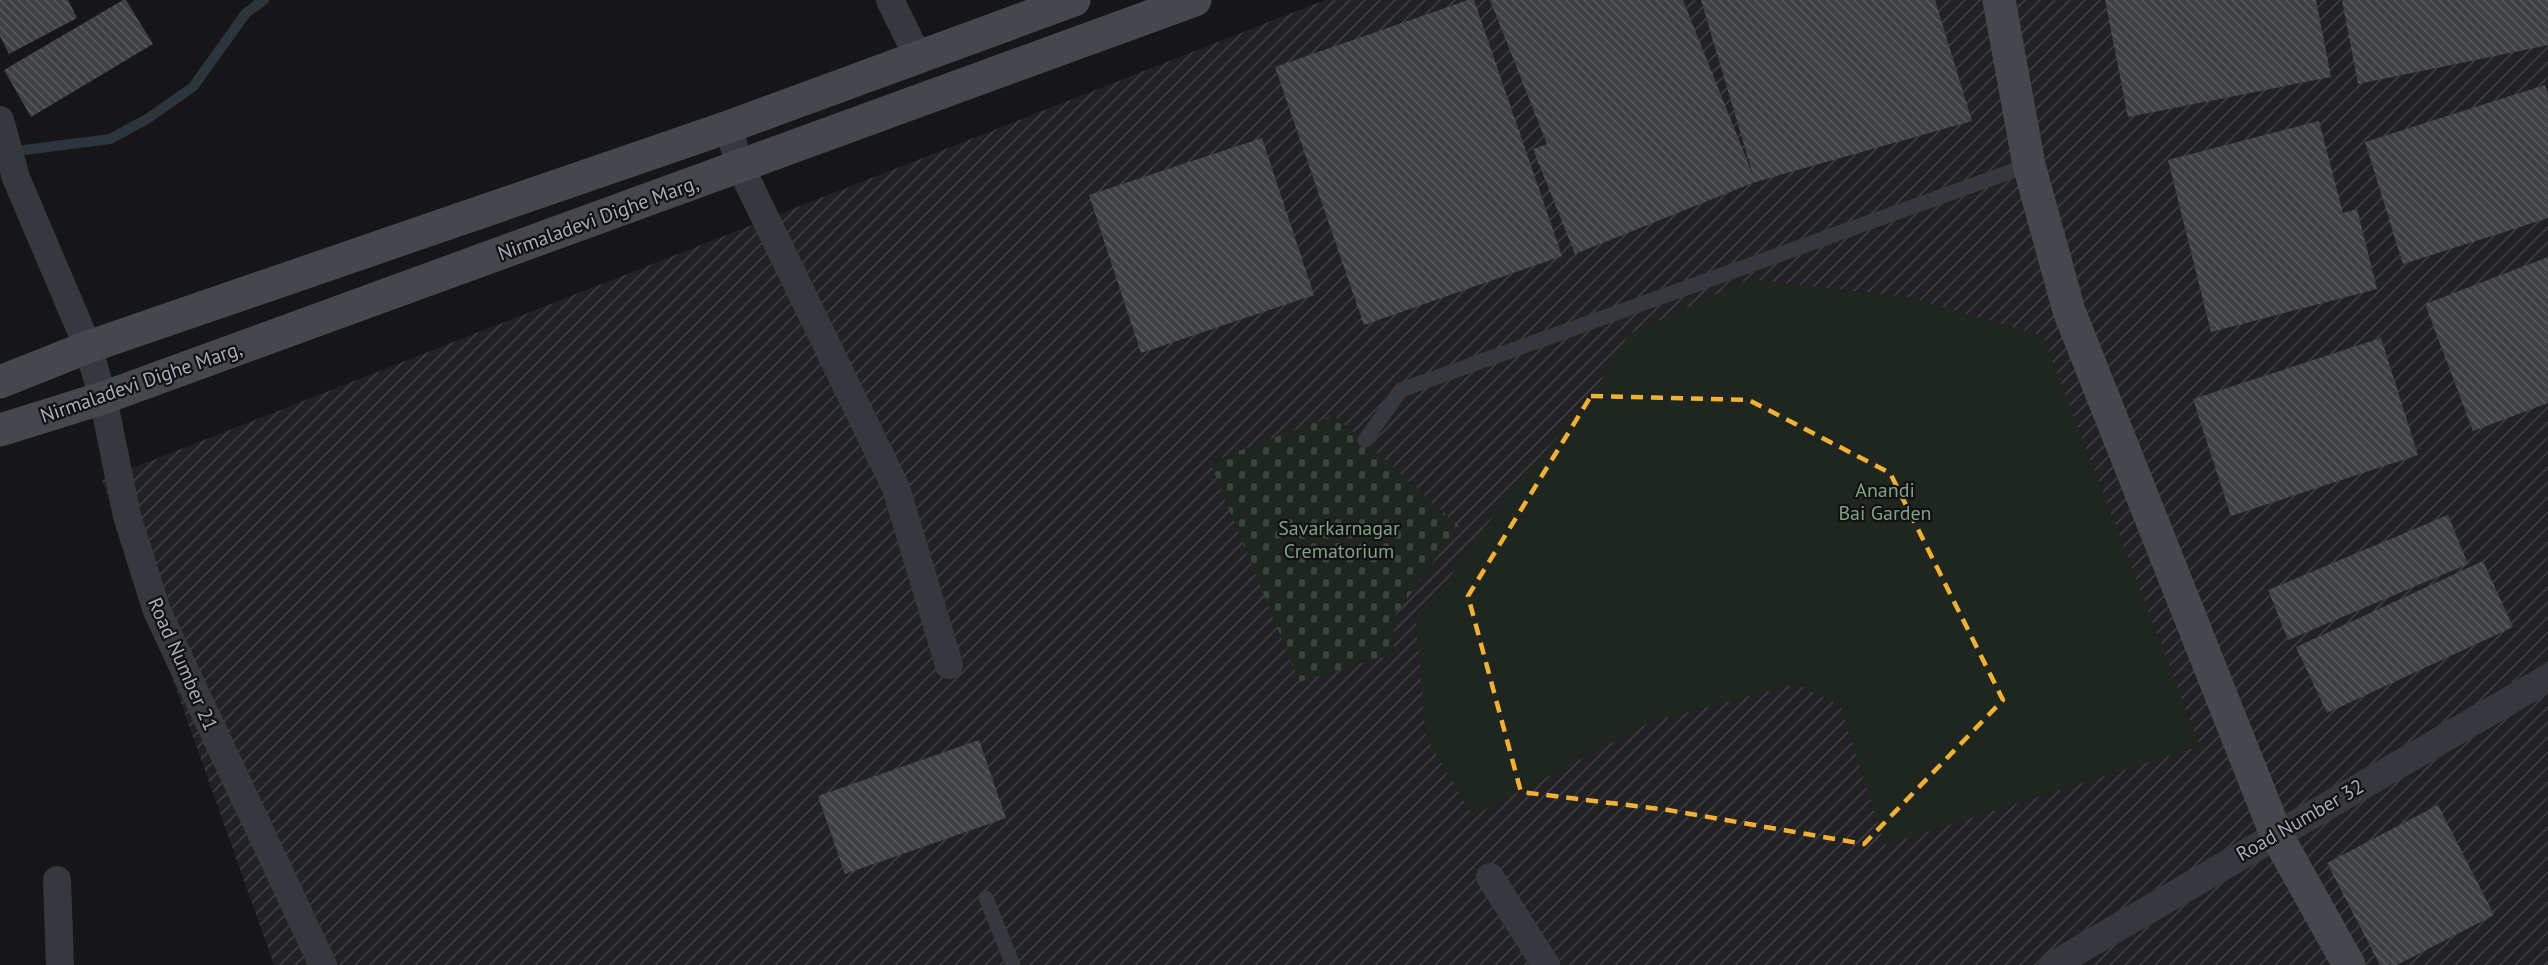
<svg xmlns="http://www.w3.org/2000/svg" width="2548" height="965" font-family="'PT Sans',sans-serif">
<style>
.industrial{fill:url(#industrial-furrows)}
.cemetery{fill:url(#cemetery-stones)}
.garden{fill:#1e261f}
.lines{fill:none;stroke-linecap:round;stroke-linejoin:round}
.stream{stroke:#2c353c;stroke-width:10}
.building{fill:url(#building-back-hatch)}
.lane{stroke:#37383d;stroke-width:15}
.street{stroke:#37383d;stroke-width:28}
.secondary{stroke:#45474d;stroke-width:33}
.marked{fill:none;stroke:#f2b134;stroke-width:4.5;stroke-dasharray:12 8;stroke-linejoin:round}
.labels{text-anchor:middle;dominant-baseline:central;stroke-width:4.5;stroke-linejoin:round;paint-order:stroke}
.street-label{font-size:20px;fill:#a8adb8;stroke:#111113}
.park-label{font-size:20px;fill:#7fa381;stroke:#111113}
</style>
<defs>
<pattern id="industrial-furrows" width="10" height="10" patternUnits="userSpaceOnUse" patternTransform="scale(1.5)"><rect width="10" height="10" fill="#222225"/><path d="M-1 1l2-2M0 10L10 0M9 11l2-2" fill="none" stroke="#3f3f43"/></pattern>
<pattern id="cemetery-stones" width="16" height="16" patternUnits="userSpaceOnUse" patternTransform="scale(1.5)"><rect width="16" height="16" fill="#1e261f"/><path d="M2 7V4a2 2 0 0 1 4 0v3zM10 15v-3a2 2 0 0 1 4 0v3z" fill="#3c433d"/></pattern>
<pattern id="building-back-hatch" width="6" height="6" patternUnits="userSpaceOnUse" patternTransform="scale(1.5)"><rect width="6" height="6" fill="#404145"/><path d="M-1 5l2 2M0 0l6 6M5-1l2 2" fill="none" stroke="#595a5e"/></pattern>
</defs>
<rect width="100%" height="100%" fill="#161618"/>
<!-- industrial -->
<polygon class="industrial" points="1325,0 2548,0 2548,965 274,965 102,480"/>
<!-- cemetery -->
<polygon class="cemetery" points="1334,415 1459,526 1394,617 1394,654 1299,682 1210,462"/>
<!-- garden -->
<polygon class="garden" points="1749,279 1908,297 2043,336 2200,746 1885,845 1840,705 1796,684 1653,721 1473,816 1426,737 1416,623 1517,483 1587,403 1629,334"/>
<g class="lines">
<!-- stream -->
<polyline class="stream" points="9,152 110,139 147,119 193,87 246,13 264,0"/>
</g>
<!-- building -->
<g class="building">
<polygon points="0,0 68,0 77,18 9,54 0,36"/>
<polygon points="123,0 126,0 153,44 31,117 4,70"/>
<polygon points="1468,0 1474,0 1562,256 1364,325 1275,67"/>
<polygon points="1490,0 1683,0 1754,178 1701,0 1935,0 1972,121 1755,182 1575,254 1533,149 1547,144"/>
<polygon points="2105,0 2316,0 2331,77 2128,117"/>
<polygon points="2342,0 2548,0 2548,45 2358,84"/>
<polygon points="2545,85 2548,94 2548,218 2403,264 2365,142"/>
<polygon points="2319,121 2343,213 2357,209 2377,289 2211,332 2168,160"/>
<polygon points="1262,138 1314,295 1141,353 1089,195"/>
<polygon points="2548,257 2548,403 2473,431 2425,304"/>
<polygon points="2381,338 2418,455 2231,516 2193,399"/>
<polygon points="2448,515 2468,564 2288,640 2268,590"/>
<polygon points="2483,561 2513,627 2327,713 2296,647"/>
<polygon points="979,740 1006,818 845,874 818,796"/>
<polygon points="2438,805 2494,915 2397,965 2380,965 2327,863"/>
</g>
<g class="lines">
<!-- lane -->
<g class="lane">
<polyline points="1365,440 1401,390 2029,165"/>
<polyline points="986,898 1013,965"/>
</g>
<!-- street -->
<g class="street">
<polyline points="890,0 918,57"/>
<polyline points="0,120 16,178 88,347 103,398 127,516 157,611 323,965"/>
<polyline points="728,127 740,166 896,488 949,665"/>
<polyline points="1490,877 1546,965"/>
<polyline points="57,880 60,965"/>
<polyline points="2053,965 2548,678"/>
</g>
<!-- secondary -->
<g class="secondary">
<polyline points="1999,0 2029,165 2069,311 2276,834 2349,965"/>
<polyline points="0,382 88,347 728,127 1074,0"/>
<polyline points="0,430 103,398 1195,0"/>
</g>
</g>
<!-- marked area -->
<path class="marked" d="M1591 396 1749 400 1890 473 2003 700 1864 844 1668 810 1521 792 1468 596Z"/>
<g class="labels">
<!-- street labels -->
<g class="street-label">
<text transform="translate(598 218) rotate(-20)">Nirmaladevi Dighe Marg,</text>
<text transform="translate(141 382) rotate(-19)">Nirmaladevi Dighe Marg,</text>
<text transform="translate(183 664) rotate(66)">Road Number 21</text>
<text transform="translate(2300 820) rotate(-30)">Road Number 32</text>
</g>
<!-- park labels -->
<g class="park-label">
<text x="1885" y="490">Anandi<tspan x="1885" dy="23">Bai Garden</tspan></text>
<text x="1339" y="528">Savarkarnagar<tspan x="1339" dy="23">Crematorium</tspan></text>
</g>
</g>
</svg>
